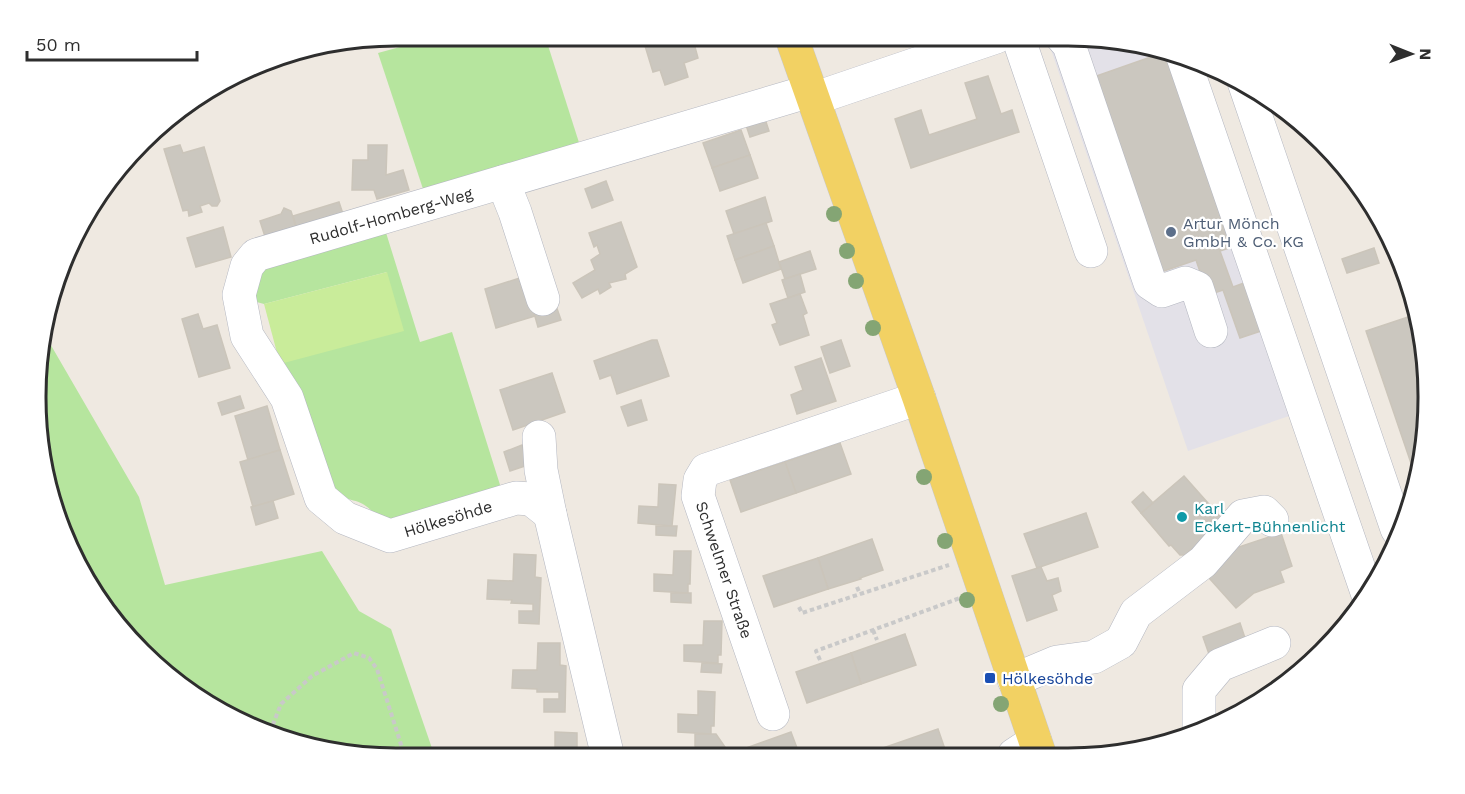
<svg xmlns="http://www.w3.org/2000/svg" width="1465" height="794" font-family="'Work Sans',sans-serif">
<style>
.industrial{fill:#e3e1e8}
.green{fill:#b6e59e}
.pitch{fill:#c9ec9a}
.building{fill:#cbc7bf;stroke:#cbc5ba;stroke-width:1.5}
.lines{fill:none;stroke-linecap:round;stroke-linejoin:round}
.minor-casing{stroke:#b4b7c1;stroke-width:34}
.major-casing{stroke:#c9c9c9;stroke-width:34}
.path{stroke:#c9c9c9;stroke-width:4;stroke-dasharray:4.5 3;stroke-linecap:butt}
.minor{stroke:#fff;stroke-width:33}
.major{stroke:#f2d163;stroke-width:33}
.tree{fill:#84a574}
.service-dot{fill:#5c6f8a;stroke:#fff;stroke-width:2}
.culture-dot{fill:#0f9aa8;stroke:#fff;stroke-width:2}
.transit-dot{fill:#1a4fb4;stroke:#fff;stroke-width:2}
.labels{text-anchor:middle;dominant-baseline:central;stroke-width:4.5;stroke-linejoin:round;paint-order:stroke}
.street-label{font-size:16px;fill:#2e2e2e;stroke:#fff}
.service-label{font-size:16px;fill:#4e5e75;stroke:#fff;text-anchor:start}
.culture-label{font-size:16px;fill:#0d838f;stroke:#fff;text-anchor:start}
.transit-label{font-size:16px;fill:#164399;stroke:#fff;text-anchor:start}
.rim{fill:none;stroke:#2e2e2e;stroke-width:3}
</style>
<rect width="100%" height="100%" fill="#efe9e1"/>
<!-- industrial -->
<polygon class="industrial" points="1052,37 1091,37 1165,50 1292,415 1188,451 1047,38"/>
<!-- green -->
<g class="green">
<polygon points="440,36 545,36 582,152 426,198 378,53"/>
<path d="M383 223 420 342 452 332 501 488 393 518H377C364 498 352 502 331 494L280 364 387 272 264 304 253 301 252 268Z"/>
<polygon points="45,335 139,497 165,585 322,551 359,611 391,629 435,757 374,757 303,746 217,710 126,635 64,535 37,421"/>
</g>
<!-- pitch -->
<polygon class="pitch" points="387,272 404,331 280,364 264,304"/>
<!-- building -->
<g class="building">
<polygon points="626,36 642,36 644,42 629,46"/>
<polygon points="642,36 692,36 698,58 684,63 688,77 665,85 660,70 653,72"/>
<polygon points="1165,52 1232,247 1220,251 1233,287 1244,283 1261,331 1240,338 1223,290 1208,295 1196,260 1155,274 1088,79"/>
<polygon points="988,76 1001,114 1012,110 1019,132 911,168 895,119 921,110 929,135 977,119 965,83"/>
<polygon points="763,113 769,131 750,137 744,119"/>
<polygon points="741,130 750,155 712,168 703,143"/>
<polygon points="180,145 183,153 204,147 220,201 217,206 212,206 209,203 200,206 202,212 189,216 188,210 183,211 164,149"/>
<polygon points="368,145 387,145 386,175 403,170 409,190 377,199 374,190 352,190 353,160 368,160"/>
<polygon points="750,155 758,178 720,191 712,168"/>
<polygon points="606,181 613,200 592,208 585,189"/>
<polygon points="765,197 772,221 734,234 726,211"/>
<polygon points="339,202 346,223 299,237 293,216"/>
<polygon points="284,208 291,211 299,237 268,246 260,221 281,214"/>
<polygon points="621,222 637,267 625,274 626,279 609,283 611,287 600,294 598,289 582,298 573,283 595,270 591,260 600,254 597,245 594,247 589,233"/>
<polygon points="766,223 774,246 735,260 727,236"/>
<polygon points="223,227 231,257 196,267 187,238"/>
<polygon points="774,246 781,269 743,283 735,260"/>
<polygon points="1374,248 1379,263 1347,273 1342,259"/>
<polygon points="810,251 816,269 785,279 779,262"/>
<polygon points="800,274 805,292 788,298 782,280"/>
<polygon points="523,277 535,316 496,328 485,289"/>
<polygon points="800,294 807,313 803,315 809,335 780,345 772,325 777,323 770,304"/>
<polygon points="554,300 561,320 538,327 532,306"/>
<polygon points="198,314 203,329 217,325 230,368 199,377 182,319"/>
<polygon points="1417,314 1426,444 1415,475 1366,331"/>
<polygon points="652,340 657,340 669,376 617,394 611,375 600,379 594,361"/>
<polygon points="841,340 850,366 830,373 821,347"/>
<polygon points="821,358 836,401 797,414 791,395 803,390 795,367"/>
<polygon points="552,373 565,412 513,430 500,390"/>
<polygon points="240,396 244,408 222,415 218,403"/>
<polygon points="641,400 647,420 628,426 621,407"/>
<polygon points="267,406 280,450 248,460 235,416"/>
<polygon points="840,443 851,474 796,493 785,462"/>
<polygon points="522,445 528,465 510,471 504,452"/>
<polygon points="280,450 294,494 253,507 240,462"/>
<polygon points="785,462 796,493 741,512 730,480"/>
<polygon points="1184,476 1224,521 1185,555 1180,555 1171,545 1169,546 1141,513"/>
<polygon points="659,484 676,485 672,526 638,523 639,506 658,507"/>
<polygon points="1143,492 1153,503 1141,513 1132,502"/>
<polygon points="273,501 278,518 256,525 251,507"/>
<polygon points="1086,513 1098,547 1037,568 1024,534"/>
<polygon points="656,526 677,526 676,536 656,535"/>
<polygon points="1281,533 1292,566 1280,571 1284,582 1254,593 1236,608 1201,569 1218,554"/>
<polygon points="872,539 883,570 860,578 861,579 828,589 818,558"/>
<polygon points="674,551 691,551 690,584 688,584 688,593 654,591 654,574 673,575"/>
<polygon points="514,554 536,555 535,577 541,578 539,624 519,623 519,611 533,611 533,604 511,603 512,600 487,599 488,580 513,581"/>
<polygon points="818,558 828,589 774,607 763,576"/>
<polygon points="1041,567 1047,581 1058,578 1061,591 1052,595 1057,610 1027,621 1012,576"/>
<polygon points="671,593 691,593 691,603 671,602"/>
<polygon points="704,621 722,621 721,655 718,655 718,663 684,661 684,645 703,645"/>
<polygon points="1240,623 1246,641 1209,654 1203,637"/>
<polygon points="905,634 916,665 861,684 851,653"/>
<polygon points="538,643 560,643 560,665 566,666 565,712 544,712 544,699 559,699 559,692 537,692 537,689 512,688 513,670 537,670"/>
<polygon points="851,653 861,684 807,703 796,672"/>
<polygon points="702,663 722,664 721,673 701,672"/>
<polygon points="698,691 715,692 714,726 711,726 711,734 678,732 678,714 698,715"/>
<polygon points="1226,710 1231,717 1221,723 1219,713"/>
<polygon points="938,729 947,755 886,756 883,748"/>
<polygon points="555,732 577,733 577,755 583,757 555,757"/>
<polygon points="791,732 800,756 724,756"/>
<polygon points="695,734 716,734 725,747 710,756 702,756 695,746"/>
<polygon points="883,748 886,756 861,756"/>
</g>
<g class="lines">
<defs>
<g id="minor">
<polyline points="1018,37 1091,251"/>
<polyline points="1062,37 1069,45 1150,283 1162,291 1185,283 1197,288 1211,331"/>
<polyline points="1183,57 1368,595"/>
<polyline points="1244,82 1397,529"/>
<polyline points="813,99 996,37"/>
<polyline points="503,182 515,212 543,299"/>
<polyline points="539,437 541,470 550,514 608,757"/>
<polyline points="550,514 531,499 516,498 390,536 345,518 321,498 287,398 247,336 239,295 247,266 256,255 810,91"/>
<polyline points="1014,680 1057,662 1094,657 1121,642 1136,613 1203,562 1243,516 1264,512 1272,520"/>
<polyline points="773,714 698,496 700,480 706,470 919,398"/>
<polyline points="1199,733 1199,690 1220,665 1274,643"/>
<polyline points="1014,755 1035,741"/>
</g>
<polyline id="major" points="791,36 919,398 1040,755"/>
</defs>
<!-- minor casing -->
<use href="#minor" class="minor-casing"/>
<!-- major casing -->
<use href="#major" class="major-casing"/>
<!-- path -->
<g class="path">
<polyline points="857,587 860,594"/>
<polyline points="799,607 802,613 949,565"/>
<polyline points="873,630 877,640"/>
<polyline points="820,660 816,651 960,598"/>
<polyline points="270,732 281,704 312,676 354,653 369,658 377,669 405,757"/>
</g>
<!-- minor -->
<use href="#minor" class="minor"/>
<!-- major -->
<use href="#major" class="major"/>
</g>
<!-- trees -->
<g class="tree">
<circle cx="834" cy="214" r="8"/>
<circle cx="847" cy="251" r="8"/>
<circle cx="856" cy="281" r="8"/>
<circle cx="873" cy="328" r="8"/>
<circle cx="924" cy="477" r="8"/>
<circle cx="945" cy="541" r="8"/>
<circle cx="967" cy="600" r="8"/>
<circle cx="1001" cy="704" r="8"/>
</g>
<!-- markers -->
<circle class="service-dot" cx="1171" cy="232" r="6"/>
<circle class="culture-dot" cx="1182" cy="517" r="6"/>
<rect class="transit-dot" x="984" y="672" width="12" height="12" rx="3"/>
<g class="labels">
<!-- street labels -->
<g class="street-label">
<text transform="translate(391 216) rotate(-16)">Rudolf-Homberg-Weg</text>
<text transform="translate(448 519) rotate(-17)">Hölkesöhde</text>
<text transform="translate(724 570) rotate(71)">Schwelmer Straße</text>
</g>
<!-- service labels -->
<g class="service-label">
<text x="1183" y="223">Artur Mönch<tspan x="1183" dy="18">GmbH &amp; Co. KG</tspan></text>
</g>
<!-- culture labels -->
<g class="culture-label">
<text x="1194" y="508">Karl<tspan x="1194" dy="18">Eckert-Bühnenlicht</tspan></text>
</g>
<!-- transit labels -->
<g class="transit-label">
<text x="1002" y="678">Hölkesöhde</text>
</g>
</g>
<!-- crop -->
<path d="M0 0H1465V794H0ZM396 46H1068A350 350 0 0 1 1418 396V398A350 350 0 0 1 1068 748H396A350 350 0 0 1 46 398V396A350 350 0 0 1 396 46Z" fill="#fff" fill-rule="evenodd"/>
<path class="rim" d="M396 46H1068A350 350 0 0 1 1418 396V398A350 350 0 0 1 1068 748H396A350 350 0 0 1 46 398V396A350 350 0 0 1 396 46Z"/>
<!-- north arrow -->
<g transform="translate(1411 54) rotate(91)" stroke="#ffffff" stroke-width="4.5" paint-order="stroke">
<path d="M0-4.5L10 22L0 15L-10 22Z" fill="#2e2e2e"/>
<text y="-9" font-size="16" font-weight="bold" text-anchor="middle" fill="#2e2e2e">N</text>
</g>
<!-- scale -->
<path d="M27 51v9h170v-9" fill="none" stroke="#2e2e2e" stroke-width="3"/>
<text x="36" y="51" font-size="18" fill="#2e2e2e" stroke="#ffffff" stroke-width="4.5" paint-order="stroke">50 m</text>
</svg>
